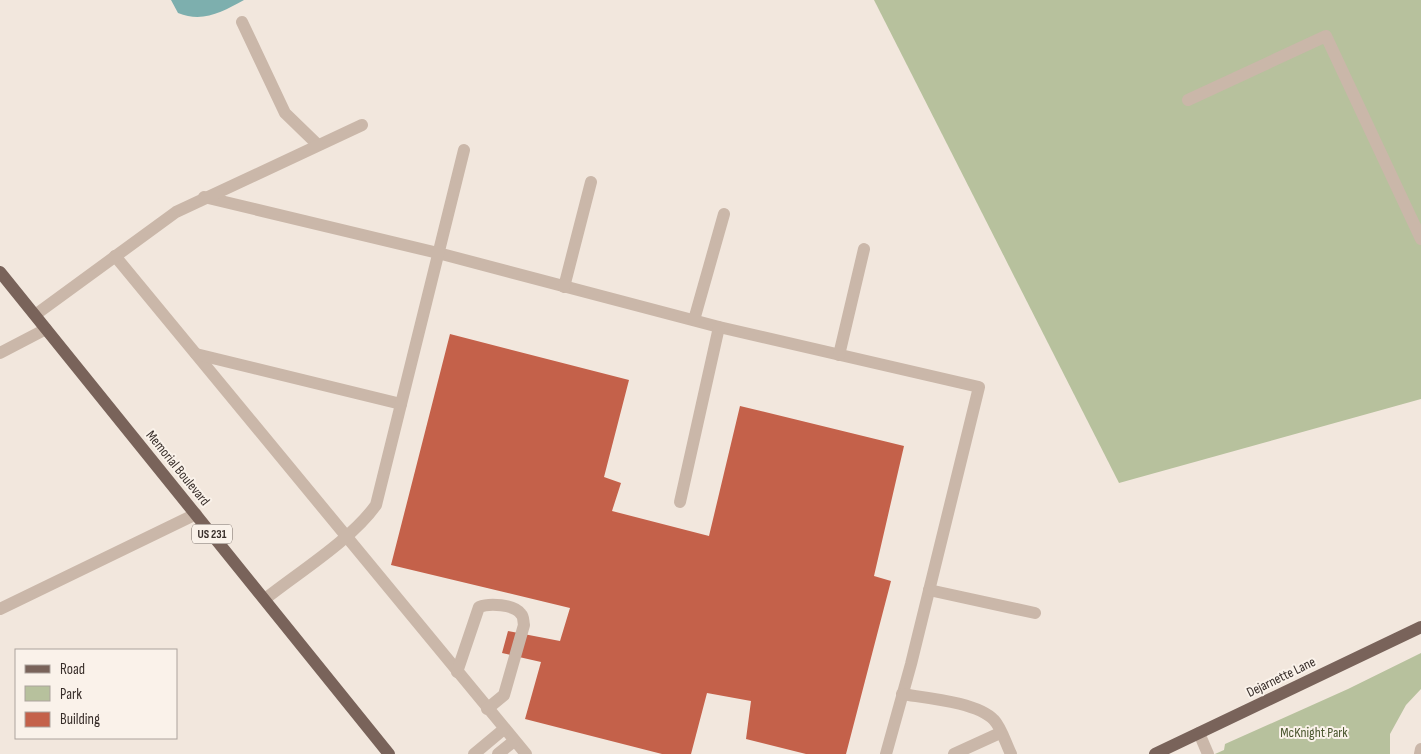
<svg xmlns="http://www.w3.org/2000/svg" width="1421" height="754" font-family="'Sofia Sans Condensed',sans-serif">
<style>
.green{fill:#b7c19d}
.water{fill:#7dafae}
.building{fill:#c4614a}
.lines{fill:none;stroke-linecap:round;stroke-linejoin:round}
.minor{stroke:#cab7a9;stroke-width:12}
.major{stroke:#79635a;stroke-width:12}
.labels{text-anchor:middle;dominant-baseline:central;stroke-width:4;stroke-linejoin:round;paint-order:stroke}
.shield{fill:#faf2ea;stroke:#726863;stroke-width:1}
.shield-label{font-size:12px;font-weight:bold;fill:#372d29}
.street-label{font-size:14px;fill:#372d29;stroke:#faf2ea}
.park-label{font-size:14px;fill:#49552d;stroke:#faf2ea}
</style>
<rect width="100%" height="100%" fill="#f2e7dd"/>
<!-- green -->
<g class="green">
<polygon points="874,0 1421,0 1421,399 1119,483"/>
<polygon points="1421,653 1421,689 1406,705 1390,734 1390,754 1215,754 1224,750 1225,744 1348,689"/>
</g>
<!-- water -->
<path class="water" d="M171 0H244C222 12 203 23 178 13Z"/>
<!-- building -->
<polygon class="building" points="450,334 629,380 604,477 621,483 612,511 709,536 740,406 904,446 874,576 891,581 846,754 806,754 746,739 751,701 707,693 691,754 662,754 525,719 541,662 502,653 508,631 560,641 570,608 391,565"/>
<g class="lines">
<!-- minor -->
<g class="minor">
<polyline points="242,22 285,113 318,145"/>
<polyline points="1188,100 1326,36 1421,239"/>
<polyline points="204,197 438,253 719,327 979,387 911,664 886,754"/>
<polyline points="115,256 526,754"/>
<polyline points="564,287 591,182"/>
<polyline points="35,315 176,212 362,125"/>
<polyline points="694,320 724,214"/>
<polyline points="0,353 46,329"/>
<polyline points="196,354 401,404"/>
<polyline points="839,355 864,249"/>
<polyline points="680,502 719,327"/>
<polyline points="929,590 1035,613"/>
<path d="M265 599C299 572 351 540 376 505L464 150"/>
<polyline points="0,609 196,514"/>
<path d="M457 672 479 607C489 603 514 604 521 614 524 617 523 621 524 625L504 695 487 709"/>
<path d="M902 694C926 698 977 702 994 720 1001 727 1006 744 1011 754"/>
<polyline points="1199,733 1208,754"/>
<polyline points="474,754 504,729"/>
<polyline points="498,754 514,741"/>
<polyline points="954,754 1000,733"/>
<polyline points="1420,754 1421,749"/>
</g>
<!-- major -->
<g class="major">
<polyline points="0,272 389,754"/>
<polyline points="1155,754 1421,627"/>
</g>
</g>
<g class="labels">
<!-- shield labels -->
<rect class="shield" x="192" y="524.5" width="40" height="19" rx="4"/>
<g class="shield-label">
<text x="212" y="534">US 231</text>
</g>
<!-- street labels -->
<g class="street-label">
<text transform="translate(178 468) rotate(51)">Memorial Boulevard</text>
<text transform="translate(1281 677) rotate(-26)">Dejarnette Lane</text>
</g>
<!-- park labels -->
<g class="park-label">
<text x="1314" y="732">McKnight Park</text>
</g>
</g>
<!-- legend -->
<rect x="15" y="649" width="162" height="90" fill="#faf2ea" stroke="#aca39d"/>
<rect x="25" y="665" width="25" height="8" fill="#79635a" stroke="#aca39d"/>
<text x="60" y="674" font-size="15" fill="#372d29">Road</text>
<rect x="25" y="686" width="25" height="15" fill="#b7c19d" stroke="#aca39d"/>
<text x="60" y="699" font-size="15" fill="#372d29">Park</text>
<rect x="25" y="712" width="25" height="15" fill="#c4614a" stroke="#aca39d"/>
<text x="60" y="724" font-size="15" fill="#372d29">Building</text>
</svg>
